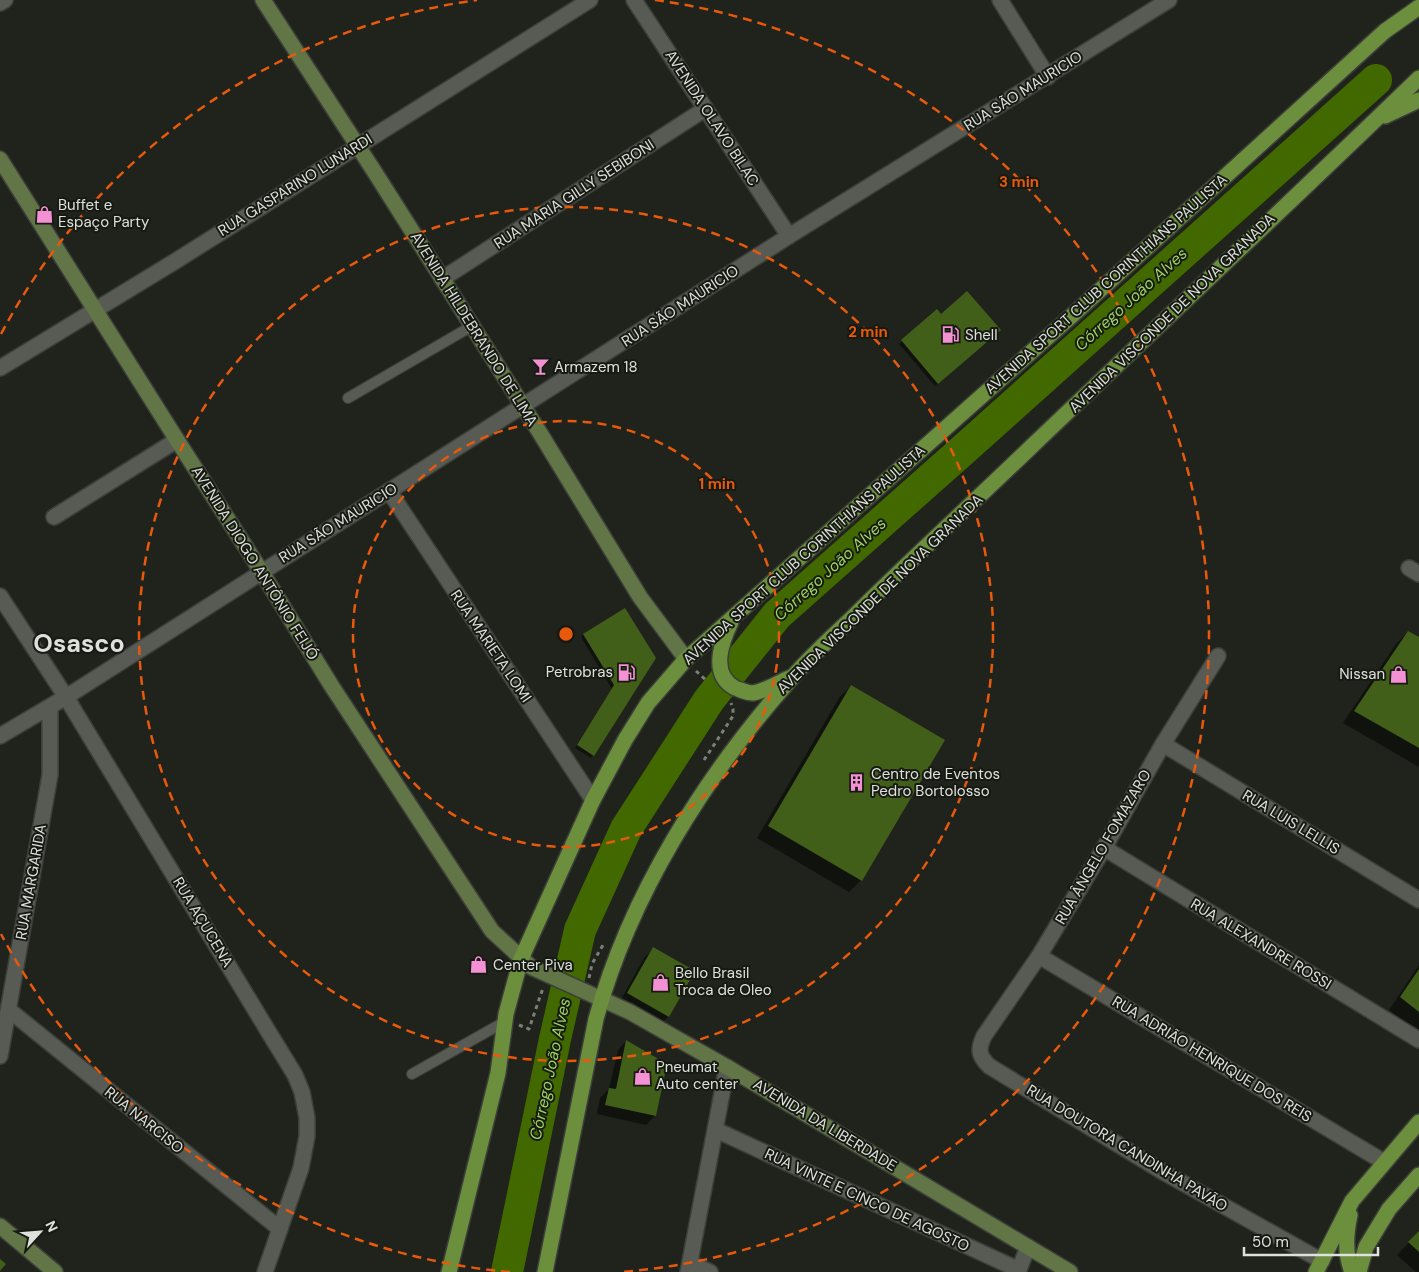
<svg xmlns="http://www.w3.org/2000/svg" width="1419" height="1272" font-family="'DM Sans',sans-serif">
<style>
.shadow{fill:#0007}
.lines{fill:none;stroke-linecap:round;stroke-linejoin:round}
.river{stroke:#426900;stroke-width:32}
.building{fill:#415f19}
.lane-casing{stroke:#3c3f39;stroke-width:12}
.street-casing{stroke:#3c3f39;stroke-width:18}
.secondary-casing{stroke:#3c3f39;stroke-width:18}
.primary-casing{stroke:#3c3f39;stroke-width:18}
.path{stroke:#7b7f78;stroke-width:3;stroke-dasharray:4 4;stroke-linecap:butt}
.lane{stroke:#575b53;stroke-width:10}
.street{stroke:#575b53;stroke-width:15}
.secondary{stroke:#617547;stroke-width:15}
.primary{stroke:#6b8f3c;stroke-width:15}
.ring{fill:none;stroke:#e8590c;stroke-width:2.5;stroke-dasharray:9 6}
.labels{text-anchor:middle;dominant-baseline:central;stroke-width:4;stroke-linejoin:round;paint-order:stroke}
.street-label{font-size:15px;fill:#dde0db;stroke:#161a12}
.poi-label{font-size:15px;fill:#dde0db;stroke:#161a12;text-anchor:start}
.water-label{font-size:16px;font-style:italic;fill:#9ed45f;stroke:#161a12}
.town-label{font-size:25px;font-weight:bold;fill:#dde0db;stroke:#161a12}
.centre{fill:#e8590c;stroke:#161a12;stroke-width:2.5}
.ring-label{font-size:15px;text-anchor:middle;font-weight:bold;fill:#e8590c;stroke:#161a12;stroke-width:4;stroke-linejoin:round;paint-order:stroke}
</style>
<rect width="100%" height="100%" fill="#1f231b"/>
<!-- shadow -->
<g class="shadow">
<polygon points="937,311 941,316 999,330 935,386 899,344"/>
<polygon points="1408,632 1419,639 1419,767 1343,723 1396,644"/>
<polygon points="584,635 654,658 591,758 575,748 612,689 581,637"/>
<polygon points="851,686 943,740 861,880 849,892 757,838 839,698"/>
<polygon points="653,949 668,1017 659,1025 619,1003 644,958"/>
<polygon points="1419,965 1419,1032 1389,1010"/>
<polygon points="626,1041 655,1116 646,1125 597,1114 600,1098 609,1089 618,1050"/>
<polygon points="1419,1232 1419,1272 1416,1272 1397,1255"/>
</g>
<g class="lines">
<!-- river -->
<polyline class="river" points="507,1272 555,1039 580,930 626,829 709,700 777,615 963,450 1376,80"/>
</g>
<!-- building -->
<g class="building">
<polygon points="967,291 1001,330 938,384 901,340 937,309 941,314"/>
<polygon points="625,608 656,658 594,756 577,745 614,685 583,634"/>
<polygon points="1408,631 1419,637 1419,748 1354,711"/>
<polygon points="851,685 945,740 862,881 768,826"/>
<polygon points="653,947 695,971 669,1017 627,993"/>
<polygon points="1419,969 1419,1012 1400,997"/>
<polygon points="626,1040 667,1064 656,1116 605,1105 609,1088 616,1089"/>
<polygon points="1419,1231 1419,1252 1408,1242"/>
<polygon points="0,1259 6,1264 0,1271"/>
</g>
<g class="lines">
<defs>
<g id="lane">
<polyline points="348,398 472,326"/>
<polyline points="412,1074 506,1021"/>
</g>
<g id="street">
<polyline points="634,0 789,236"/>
<polyline points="1000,0 1048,77"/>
<polyline points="0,3 5,0"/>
<polyline points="442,279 705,109"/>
<polyline points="0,368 174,262 590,0"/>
<polyline points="389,491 593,800"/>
<polyline points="54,517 177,440"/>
<polyline points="1409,568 1419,574"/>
<polyline points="0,596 66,697 268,1031 295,1075 302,1092 307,1118 307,1136 301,1168 265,1272"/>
<path d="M1218 656 1163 744 1104 848 1039 956 984 1036C978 1049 978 1055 989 1066L1165 1173 1322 1261"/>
<polyline points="0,736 66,697 789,236 1169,0"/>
<polyline points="1163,744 1419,900"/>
<polyline points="1104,848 1419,1040"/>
<polyline points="1039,956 1384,1162"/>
<polyline points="9,1010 280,1229"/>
<polyline points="0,1056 50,775 50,707"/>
<polyline points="716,1130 1019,1270"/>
<polyline points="690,1263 710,1272"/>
<polyline points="688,1272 727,1067"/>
<polyline points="1018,1272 1028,1247"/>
</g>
<g id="secondary">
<polyline points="263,0 374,171 540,433 640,597 686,659"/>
<polyline points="0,159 177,440 261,571 331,685 492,931 531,967 630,1012 727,1067 1070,1272"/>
<polyline points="0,1226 55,1272"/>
</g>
<g id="primary">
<polyline points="1385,116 1419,100"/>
<path d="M731 622C722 641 709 674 735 688 741 690 747 693 753 693 765 691 778 683 789 678"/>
<path d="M1350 1215C1346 1233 1345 1255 1352 1272"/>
<polyline points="449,1272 498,1073 506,1014 521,959 593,800 625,740 648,703 686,659 1075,313 1385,31 1419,7"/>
<path d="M545 1272 596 1019C630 895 705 776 790 680 812 654 838 632 862 608 918 553 976 500 1032 446 1161 323 1291 202 1419 78"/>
<polyline points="1316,1272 1352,1201 1419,1122"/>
<polyline points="1359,1272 1366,1247 1389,1209 1419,1175"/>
</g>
</defs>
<!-- lane casing -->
<use href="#lane" class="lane-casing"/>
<!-- street casing -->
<use href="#street" class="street-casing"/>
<!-- secondary casing -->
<use href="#secondary" class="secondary-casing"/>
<!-- primary casing -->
<use href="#primary" class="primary-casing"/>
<!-- path -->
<g class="path">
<polyline points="696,671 706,680"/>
<polyline points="704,760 733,716 733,709 731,703"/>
<polyline points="589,978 592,964 603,945"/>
<polyline points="519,1025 529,1029 543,988"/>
</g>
<!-- lane -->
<use href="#lane" class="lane"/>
<!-- street -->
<use href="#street" class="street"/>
<!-- secondary -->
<use href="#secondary" class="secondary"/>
<!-- primary -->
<use href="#primary" class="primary"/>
</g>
<!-- distance rings -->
<g class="ring">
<circle cx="566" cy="634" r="213"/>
<circle cx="566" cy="634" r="427"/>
<path d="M510 1272A640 640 0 0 1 1 934M1 334A640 640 0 0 1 477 0M655 0A640 640 0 0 1 622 1272"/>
</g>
<!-- icons -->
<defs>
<symbol id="shop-bare" viewBox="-9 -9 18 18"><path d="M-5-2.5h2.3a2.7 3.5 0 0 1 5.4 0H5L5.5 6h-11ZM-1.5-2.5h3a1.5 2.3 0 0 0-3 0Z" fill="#f491d4" stroke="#161a12" stroke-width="2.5" paint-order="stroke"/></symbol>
<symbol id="fuel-bare" viewBox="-9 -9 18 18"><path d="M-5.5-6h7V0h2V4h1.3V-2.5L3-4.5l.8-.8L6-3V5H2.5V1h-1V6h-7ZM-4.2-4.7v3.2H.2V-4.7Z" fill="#f491d4" stroke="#161a12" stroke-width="2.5" paint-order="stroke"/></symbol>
<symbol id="bar-bare" viewBox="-9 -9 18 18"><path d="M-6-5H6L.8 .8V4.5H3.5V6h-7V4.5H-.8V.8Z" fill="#f491d4" stroke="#161a12" stroke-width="2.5" paint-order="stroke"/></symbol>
<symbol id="building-bare" viewBox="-9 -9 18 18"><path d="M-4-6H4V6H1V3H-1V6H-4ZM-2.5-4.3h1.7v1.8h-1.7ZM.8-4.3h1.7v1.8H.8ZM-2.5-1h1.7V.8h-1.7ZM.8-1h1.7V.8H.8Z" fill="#f491d4" stroke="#161a12" stroke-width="2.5" paint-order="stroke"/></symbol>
</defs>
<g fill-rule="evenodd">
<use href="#shop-bare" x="32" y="202" width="25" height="25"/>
<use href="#fuel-bare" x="938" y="322" width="25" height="25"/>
<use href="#bar-bare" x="528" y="354" width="25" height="25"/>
<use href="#fuel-bare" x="614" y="660" width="25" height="25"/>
<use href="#shop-bare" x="1386" y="662" width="25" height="25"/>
<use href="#building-bare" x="844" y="770" width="25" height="25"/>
<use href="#shop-bare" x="466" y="952" width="25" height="25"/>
<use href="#shop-bare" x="648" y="970" width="25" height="25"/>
<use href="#shop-bare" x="630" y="1064" width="25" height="25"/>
</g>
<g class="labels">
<!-- street labels -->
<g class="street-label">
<text transform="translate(1023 91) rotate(-32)">RUA SÃO MAURICIO</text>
<text transform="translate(712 118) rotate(57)">AVENIDA OLAVO BILAC</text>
<text transform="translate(295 185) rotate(-32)">RUA GASPARINO LUNARDI</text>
<text transform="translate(574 194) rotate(-33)">RUA MARIA GILLY SEBIBONI</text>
<text transform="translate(1106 284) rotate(-42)">AVENIDA SPORT CLUB CORINTHIANS PAULISTA</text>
<text transform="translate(680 306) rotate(-33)">RUA SÃO MAURICIO</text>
<text transform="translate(1172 313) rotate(-44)">AVENIDA VISCONDE DE NOVA GRANADA</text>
<text transform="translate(474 329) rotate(58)">AVENIDA HILDEBRANDO DE LIMA</text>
<text transform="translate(338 523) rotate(-32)">RUA SÃO MAURICIO</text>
<text transform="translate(804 555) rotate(-42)">AVENIDA SPORT CLUB CORINTHIANS PAULISTA</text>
<text transform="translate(255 563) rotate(58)">AVENIDA DIOGO ANTÔNIO FEIJÓ</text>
<text transform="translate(880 594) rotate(-44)">AVENIDA VISCONDE DE NOVA GRANADA</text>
<text transform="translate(491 646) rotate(56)">RUA MARIETA LOMI</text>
<text transform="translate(1291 822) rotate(31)">RUA LUIS LELLIS</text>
<text transform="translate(1103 847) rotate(-60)">RUA ÂNGELO FOMAZARO</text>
<text transform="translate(31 882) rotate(-80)">RUA MARGARIDA</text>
<text transform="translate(203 922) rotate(59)">RUA AÇUCENA</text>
<text transform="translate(1261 944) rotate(31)">RUA ALEXANDRE ROSSI</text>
<text transform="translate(1212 1059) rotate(31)">RUA ADRIÃO HENRIQUE DOS REIS</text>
<text transform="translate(144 1120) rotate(39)">RUA NARCISO</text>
<text transform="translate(825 1125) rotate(31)">AVENIDA DA LIBERDADE</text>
<text transform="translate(1127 1148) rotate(31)">RUA DOUTORA CANDINHA PAVÃO</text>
<text transform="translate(867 1200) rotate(25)">RUA VINTE E CINCO DE AGOSTO</text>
</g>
<!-- poi labels -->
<g class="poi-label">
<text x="58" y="205">Buffet e<tspan x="58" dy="17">Espaço Party</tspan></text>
<text x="965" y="335">Shell</text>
<text x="554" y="367">Armazem 18</text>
<text x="613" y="672" text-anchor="end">Petrobras</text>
<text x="1385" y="674" text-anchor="end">Nissan</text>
<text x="871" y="774">Centro de Eventos<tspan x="871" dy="17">Pedro Bortolosso</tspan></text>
<text x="493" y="965">Center Piva</text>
<text x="675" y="973">Bello Brasil<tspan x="675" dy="17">Troca de Oleo</tspan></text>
<text x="656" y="1067">Pneumat<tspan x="656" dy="17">Auto center</tspan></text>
</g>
<!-- water labels -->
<g class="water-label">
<text transform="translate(1131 299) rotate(-42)">Córrego João Alves</text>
<text transform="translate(830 569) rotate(-42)">Córrego João Alves</text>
<text transform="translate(550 1069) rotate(-78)">Córrego João Alves</text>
</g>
<!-- town labels -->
<g class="town-label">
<text x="79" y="643">Osasco</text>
</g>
</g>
<circle cx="566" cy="634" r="8" class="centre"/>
<g class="ring-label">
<text x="1019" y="187">3 min</text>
<text x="868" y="337">2 min</text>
<text x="717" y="489">1 min</text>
</g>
<!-- north arrow -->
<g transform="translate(40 1232) rotate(64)" stroke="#161a12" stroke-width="4" paint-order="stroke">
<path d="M0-4L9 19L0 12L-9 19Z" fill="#dde0db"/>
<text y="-8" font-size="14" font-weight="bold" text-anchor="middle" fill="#dde0db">N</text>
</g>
<!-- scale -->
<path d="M1244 1247v8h134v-8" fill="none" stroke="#dde0db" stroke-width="2.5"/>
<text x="1252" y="1247" font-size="15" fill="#dde0db" stroke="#161a12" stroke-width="4" paint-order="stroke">50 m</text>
</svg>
